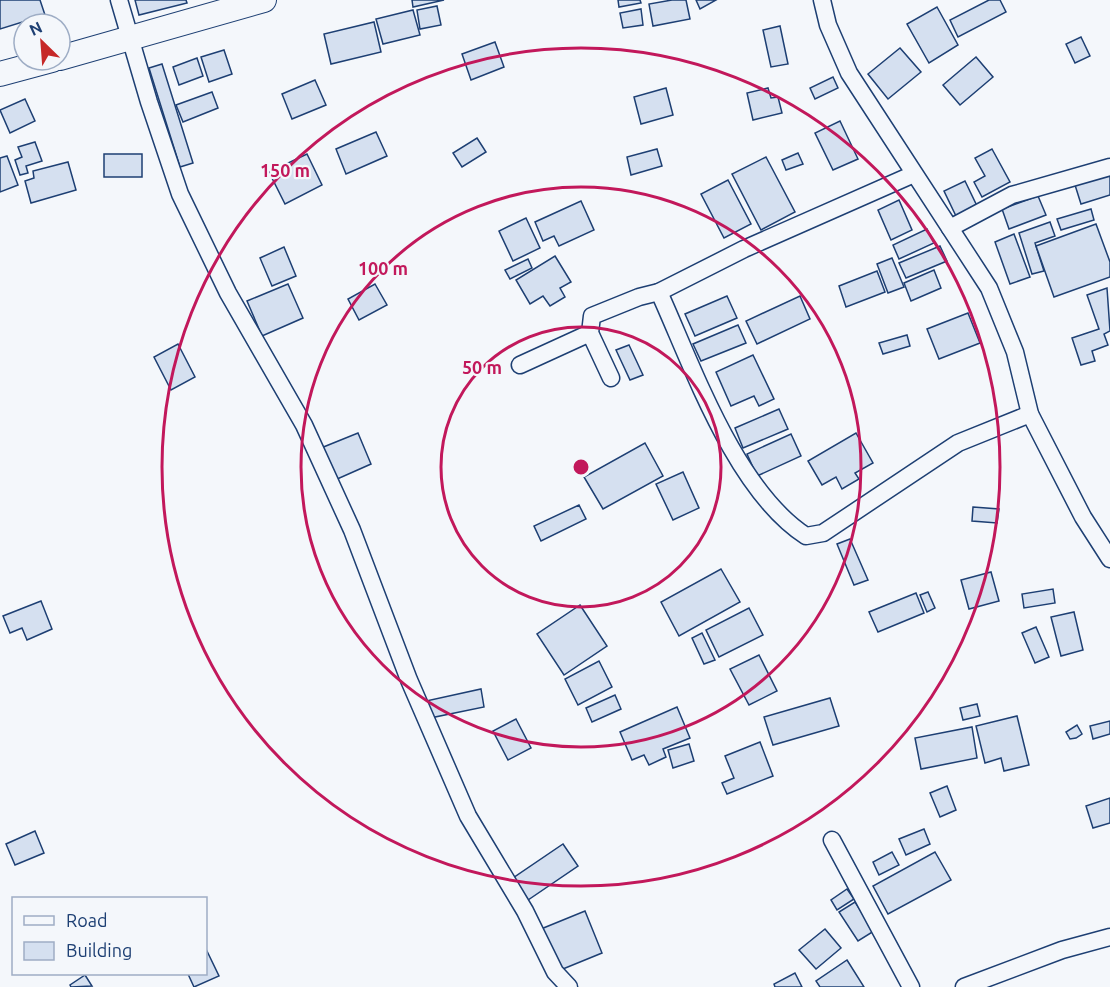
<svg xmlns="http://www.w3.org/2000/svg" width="1110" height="987" font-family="Ubuntu,sans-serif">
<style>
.building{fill:#d5e0f0;stroke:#1d3f73;stroke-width:1.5}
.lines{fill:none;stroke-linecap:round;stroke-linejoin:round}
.street-casing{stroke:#1d3f73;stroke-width:19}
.secondary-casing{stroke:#1d3f73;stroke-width:26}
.street{stroke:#f4f7fb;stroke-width:16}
.secondary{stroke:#f4f7fb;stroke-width:24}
.ring{fill:none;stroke:#c2185b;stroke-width:3}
.centre{fill:#c2185b;stroke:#f4f7fb;stroke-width:3}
.ring-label{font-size:18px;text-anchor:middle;font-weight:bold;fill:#c2185b;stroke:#f4f7fb;stroke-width:4.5;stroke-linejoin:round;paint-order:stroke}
</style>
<rect width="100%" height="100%" fill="#f4f7fb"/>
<!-- building -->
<g class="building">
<polygon points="0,0 40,0 45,15 0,29"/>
<polygon points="135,0 186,0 187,3 139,15"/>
<polygon points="412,0 444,0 413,7"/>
<polygon points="618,0 640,0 641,3 619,7"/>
<polygon points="672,0 686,0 690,19 653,26 649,4"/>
<polygon points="696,0 716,0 700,9"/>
<polygon points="989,0 1000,0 1006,12 958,37 950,20"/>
<polygon points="437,6 441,25 420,29 417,10"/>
<polygon points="937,7 958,45 929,63 907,24"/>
<polygon points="641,9 643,25 623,28 620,13"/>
<polygon points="413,10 420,35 383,44 376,19"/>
<polygon points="374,22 381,52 331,64 324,34"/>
<polygon points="780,26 788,64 771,67 763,30"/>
<polygon points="1081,37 1090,56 1075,63 1066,44"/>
<polygon points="495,42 504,67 471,80 462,54"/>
<polygon points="900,48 921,72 888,99 868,74"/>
<polygon points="224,50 232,74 209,82 201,57"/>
<polygon points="976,57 993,77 960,105 943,85"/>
<polygon points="197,58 203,76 179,85 173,67"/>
<polygon points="162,64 193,163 180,167 149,68"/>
<polygon points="833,77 838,88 815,99 810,88"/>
<polygon points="315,80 326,105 292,119 282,94"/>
<polygon points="666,88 673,115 641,124 634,97"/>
<polygon points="768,88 771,98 778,97 782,113 753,120 747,93"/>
<polygon points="212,92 218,108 183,122 176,105"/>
<polygon points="25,99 35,121 10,133 0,110"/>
<polygon points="840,121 858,159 833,170 815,133"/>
<polygon points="376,132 387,156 346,174 336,149"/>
<polygon points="477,138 486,152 462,167 453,153"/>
<polygon points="35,142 42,161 26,166 28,173 20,175 15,160 22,157 18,147"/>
<polygon points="657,149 662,166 631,175 627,157"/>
<polygon points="992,149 1010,182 982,197 974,182 985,176 975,158"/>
<polygon points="798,153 803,164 786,170 782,160"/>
<rect x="104" y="154" width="38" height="23"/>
<polygon points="307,154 322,185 285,204 269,172"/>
<polygon points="7,156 18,185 0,192 0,158"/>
<polygon points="766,157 795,212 761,230 732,174"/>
<polygon points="68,162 76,190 31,203 25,181 34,178 33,171"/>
<polygon points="1110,174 1110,195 1081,204 1075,185"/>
<polygon points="728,180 751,224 724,238 701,194"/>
<polygon points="965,181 977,206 956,216 944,191"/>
<polygon points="1038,196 1046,215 1009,229 1002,209"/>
<polygon points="899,200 912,230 891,240 878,210"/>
<polygon points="581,201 594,230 559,246 554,236 543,241 535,222"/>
<polygon points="1091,209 1094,220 1061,230 1057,219"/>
<polygon points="526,218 540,248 513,261 499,231"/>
<polygon points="1050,222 1055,236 1035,243 1044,271 1032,274 1019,233"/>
<polygon points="1096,224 1110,262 1110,277 1054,297 1036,246"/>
<polygon points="927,229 934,243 899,259 893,245"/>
<polygon points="1014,234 1030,277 1010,284 995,242"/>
<polygon points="940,246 947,261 906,278 899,263"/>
<polygon points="284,247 296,276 272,286 260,258"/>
<polygon points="555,256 571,282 560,288 565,297 550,306 543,296 530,304 516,280"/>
<polygon points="892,258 904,287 888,293 877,264"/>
<polygon points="528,259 532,268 510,279 505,270"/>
<polygon points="934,270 941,288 911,301 904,283"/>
<polygon points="877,271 885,292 846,307 839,286"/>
<polygon points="288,284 303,318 262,336 247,301"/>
<polygon points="375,284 387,305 359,320 348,299"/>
<polygon points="1107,288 1110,331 1104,334 1108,345 1092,351 1095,361 1081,365 1072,338 1099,329 1087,295"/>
<polygon points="727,296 737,318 695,336 685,314"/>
<polygon points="800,296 810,319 757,344 746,321"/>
<polygon points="968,313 980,343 939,359 927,329"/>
<polygon points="738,325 746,343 701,361 693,344"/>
<polygon points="907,335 910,346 883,354 879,343"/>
<polygon points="178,344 195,377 171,390 154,357"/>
<polygon points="629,345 643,375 630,380 616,350"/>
<polygon points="753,355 774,399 759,406 754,396 731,406 716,372"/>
<polygon points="779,409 788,429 743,448 735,428"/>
<polygon points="358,433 371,464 335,480 321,448"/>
<polygon points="856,433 873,463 855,473 859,479 842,489 836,477 822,485 808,461"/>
<polygon points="791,434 801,456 757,476 747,454"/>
<polygon points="645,443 663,476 603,509 584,477"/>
<polygon points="683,472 699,508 673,520 656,484"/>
<polygon points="579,505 586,519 541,541 534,526"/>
<polygon points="973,507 999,509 997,523 972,521"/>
<polygon points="850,539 868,580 854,585 837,544"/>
<polygon points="721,569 740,602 679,636 661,602"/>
<polygon points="991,572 999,601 969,609 961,580"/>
<polygon points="1053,589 1055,603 1024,608 1022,594"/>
<polygon points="928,592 935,608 927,612 920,595"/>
<polygon points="916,593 924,613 878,632 869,612"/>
<polygon points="41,601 52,629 27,640 22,628 10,633 3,616"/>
<polygon points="580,605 607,646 564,675 537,634"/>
<polygon points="749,608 763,635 719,657 706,630"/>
<polygon points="1074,612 1083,650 1061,656 1051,617"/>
<polygon points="1036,627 1049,657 1035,663 1022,633"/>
<polygon points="702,633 715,660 704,664 692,638"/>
<polygon points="759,655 777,691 749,705 730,669"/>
<polygon points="599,661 612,687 578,705 565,679"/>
<polygon points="481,689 484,707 430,718 426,701"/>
<polygon points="615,695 621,709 592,722 586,708"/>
<polygon points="830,698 839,726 773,745 764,717"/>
<polygon points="977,704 980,716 963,720 960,708"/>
<polygon points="677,707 690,738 663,749 666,757 649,765 644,755 632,760 620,732"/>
<polygon points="1017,716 1029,765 1004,771 1001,758 985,763 976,726"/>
<polygon points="516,719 531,748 508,760 493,731"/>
<polygon points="1110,721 1110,734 1093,739 1090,726"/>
<polygon points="1077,725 1082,734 1076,738 1070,739 1066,732"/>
<polygon points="972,727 977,758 921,769 915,738"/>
<polygon points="760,742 773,776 727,794 722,783 734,778 725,756"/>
<polygon points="689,744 694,761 673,768 668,750"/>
<polygon points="947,786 956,810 940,817 930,793"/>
<polygon points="1110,798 1110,823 1093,828 1086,806"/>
<polygon points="924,829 930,844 906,855 899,839"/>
<polygon points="35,831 44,853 15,865 6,844"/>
<polygon points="563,844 578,866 528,900 513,878"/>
<polygon points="892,852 899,865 879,875 873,862"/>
<polygon points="935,852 951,880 888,914 873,886"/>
<polygon points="847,889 854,899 837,910 831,900"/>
<polygon points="855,902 874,931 858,941 839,912"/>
<polygon points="585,911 602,953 558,971 541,929"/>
<polygon points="825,929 841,948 816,969 799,950"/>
<polygon points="206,949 219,976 194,987 188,974 206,974"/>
<polygon points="847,960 864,987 820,987 816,981"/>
<polygon points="795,973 802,987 775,987 774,984"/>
<polygon points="85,975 92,986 71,987 70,985"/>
</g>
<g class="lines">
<defs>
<g id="street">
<polyline points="119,0 149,102 180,194 228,293 304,425 352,530 409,680 468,816 525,911 555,972 569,987"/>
<polyline points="822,0 828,25 849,73 989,288 1015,352 1030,414 1083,517 1110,559"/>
<polyline points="950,228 1012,195 1110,167"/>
<path d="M659 292C693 367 735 490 806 536L823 533 958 443 1030 414"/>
<polyline points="520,365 590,333"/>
<polyline points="611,378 590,333 592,316 639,297 659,292 744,249 914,174"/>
<polyline points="832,840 911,987"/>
<polyline points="964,987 1062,950 1110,937"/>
</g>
<g id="secondary">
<polyline points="60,58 264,0"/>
<polyline points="0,74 52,60"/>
</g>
</defs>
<!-- street casing -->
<use href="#street" class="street-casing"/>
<!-- secondary casing -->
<use href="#secondary" class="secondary-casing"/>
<!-- street -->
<use href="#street" class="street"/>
<!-- secondary -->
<use href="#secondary" class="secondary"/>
</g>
<!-- distance rings -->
<g class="ring">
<circle cx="581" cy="467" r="140"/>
<circle cx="581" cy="467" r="280"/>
<circle cx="581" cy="467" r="419"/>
</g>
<circle cx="581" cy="467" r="9" class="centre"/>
<g class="ring-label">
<text x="285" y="177">150 m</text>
<text x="383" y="275">100 m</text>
<text x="482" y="374">50 m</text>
</g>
<!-- legend -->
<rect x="12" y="897" width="195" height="78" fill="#f4f7fb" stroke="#9eadc5" stroke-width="1.5"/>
<rect x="24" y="916" width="30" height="9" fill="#f4f7fb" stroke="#9eadc5" stroke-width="1.5"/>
<text x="66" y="927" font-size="18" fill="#1d3f73">Road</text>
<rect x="24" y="942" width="30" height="18" fill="#d5e0f0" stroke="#9eadc5" stroke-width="1.5"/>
<text x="66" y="957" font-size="18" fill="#1d3f73">Building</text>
<!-- north arrow -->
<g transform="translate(42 42) rotate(335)"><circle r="28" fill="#f4f7fb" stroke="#9eadc5" stroke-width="1.5"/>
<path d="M0-4.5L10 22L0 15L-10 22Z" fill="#c62828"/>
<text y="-9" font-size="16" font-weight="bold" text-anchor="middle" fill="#1d3f73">N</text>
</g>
</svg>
